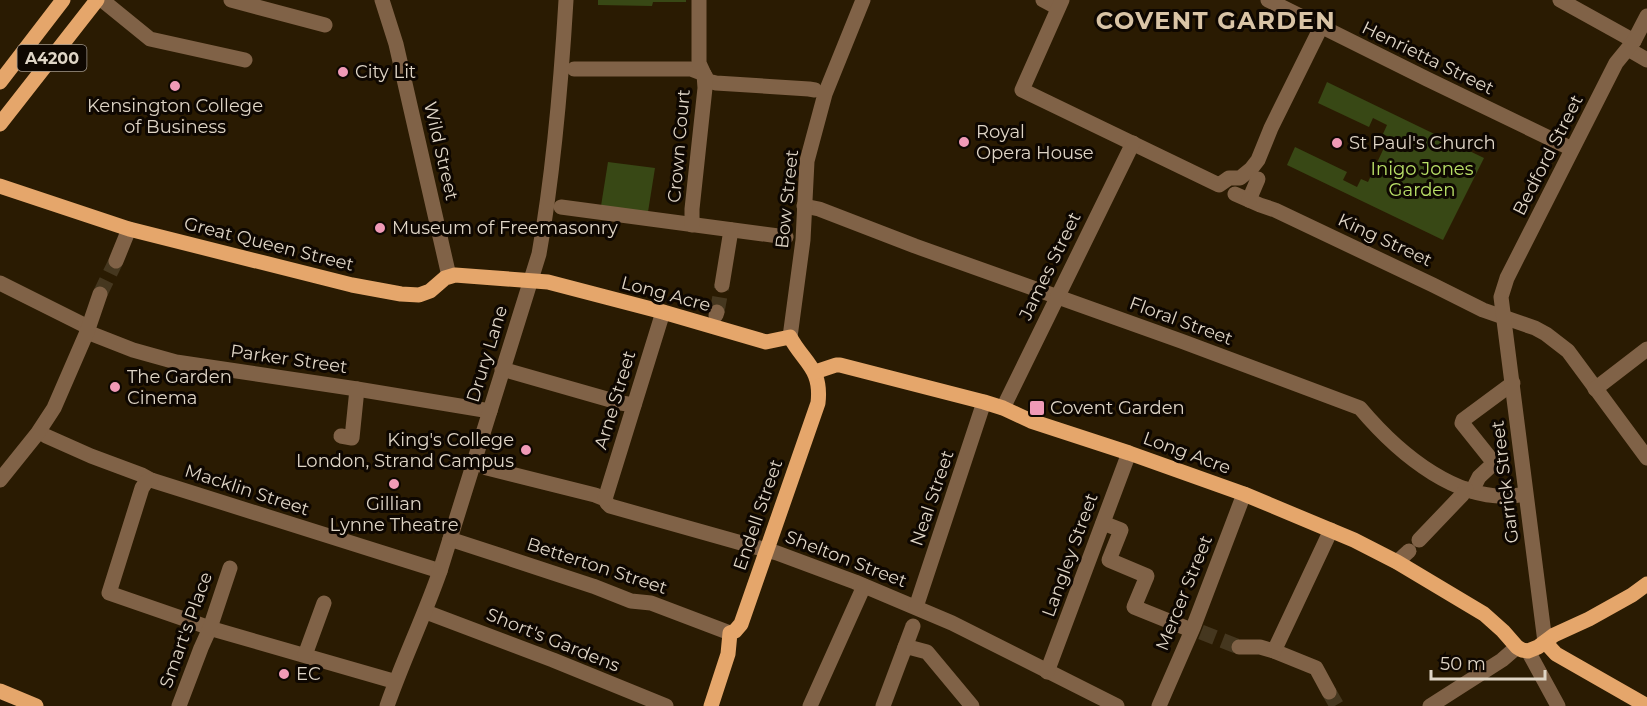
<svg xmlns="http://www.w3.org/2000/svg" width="1647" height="706" font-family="Montserrat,sans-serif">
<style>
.green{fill:#384815}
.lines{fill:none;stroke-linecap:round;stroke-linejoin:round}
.minor-tunnel{stroke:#45371f;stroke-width:15;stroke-dasharray:15 8;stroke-linecap:butt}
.minor{stroke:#806247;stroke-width:15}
.major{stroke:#e5a66b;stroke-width:15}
.poi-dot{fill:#f09ab7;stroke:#0e0701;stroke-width:2}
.labels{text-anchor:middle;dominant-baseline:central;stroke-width:6;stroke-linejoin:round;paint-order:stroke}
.shield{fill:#0e0701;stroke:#a0978b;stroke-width:1.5}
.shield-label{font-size:16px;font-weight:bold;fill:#dfd5c6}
.street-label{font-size:18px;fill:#dfd5c6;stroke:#0e0701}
.poi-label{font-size:18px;fill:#dfd5c6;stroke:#0e0701;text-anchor:start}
.park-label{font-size:18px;fill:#bae168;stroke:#0e0701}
.district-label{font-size:24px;font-weight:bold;letter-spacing:1.5px;fill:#d9c4a6;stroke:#0e0701}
</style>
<rect width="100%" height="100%" fill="#2a1b02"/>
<!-- green -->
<g class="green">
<polygon points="598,0 686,0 686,2 653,2 652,6 598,5"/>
<polygon points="1327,82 1484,158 1443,240 1287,165 1295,147 1347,172 1343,180 1357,187 1361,179 1368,182 1389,137 1383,134 1387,125 1373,118 1369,127 1318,103"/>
<polygon points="608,162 655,168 648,212 601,206"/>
</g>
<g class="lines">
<!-- minor-tunnel -->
<g class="minor-tunnel">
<polyline points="100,294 116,261"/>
<polyline points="717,312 722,285"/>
<polyline points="1201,632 1239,647"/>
<polyline points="1329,692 1337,706"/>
</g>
<!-- minor -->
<g class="minor">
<polyline points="102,0 150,39 245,60"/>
<polyline points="231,0 325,25"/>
<polyline points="382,0 396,44 449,276"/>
<polyline points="1043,0 1058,8"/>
<polyline points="1062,0 1022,90 1219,185 1229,178 1240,178 1251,169 1258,160 1271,128 1321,27"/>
<polyline points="1268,0 1427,79 1572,149"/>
<polyline points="1560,0 1634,41"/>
<polyline points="1628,49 1647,60"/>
<polyline points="574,69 691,69 704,74 708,81 716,83 809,89 815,90"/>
<polyline points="1235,194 1260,205 1275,210 1433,285 1483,310 1535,328 1546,334 1568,351 1647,458"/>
<polyline points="1249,200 1258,179"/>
<path d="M804 206 819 209 915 246 1181 341 1360 408C1398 453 1461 508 1525 494"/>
<polyline points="561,207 786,237"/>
<polyline points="692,225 692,209 705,88 704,74 699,63 699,0"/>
<polyline points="116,261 129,229"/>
<polyline points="0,283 88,327"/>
<polyline points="722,285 731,230"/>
<polyline points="716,315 717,312"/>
<polyline points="87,332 133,350 176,362 357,389 490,411"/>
<polyline points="790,337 803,240 807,161 825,94 863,0"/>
<polyline points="502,369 621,403 634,405"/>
<polyline points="1595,389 1647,349"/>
<polyline points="1003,408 1133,143"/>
<polyline points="46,436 91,456 142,475 151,480 440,571"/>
<polyline points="341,436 352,438 357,389"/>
<polyline points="480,464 487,468 595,495 605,499 607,503 610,506 777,553 855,582 952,623 1117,706"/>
<polyline points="0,480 37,434 54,408 87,332 100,294"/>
<polyline points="151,480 146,482 142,488 109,593 216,630 393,681"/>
<polyline points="1472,491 1479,477 1494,463 1462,423 1463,420 1513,383"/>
<polyline points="605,499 663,312"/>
<polyline points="1103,523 1121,530 1109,560 1147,576 1134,607 1191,630"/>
<polyline points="450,539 593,586 631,601 651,603 730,633"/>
<polyline points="1419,540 1462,495 1466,489"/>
<polyline points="1397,562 1409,551"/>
<polyline points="916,607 984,402"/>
<polyline points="426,612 553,660 666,706"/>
<polyline points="1545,642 1501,297 1507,278 1616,63 1634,41 1647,16"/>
<polyline points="905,647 912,648 927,652 972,706"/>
<polyline points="1239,647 1260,647 1274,651 1316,668 1329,692"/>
<polyline points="1274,651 1331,530"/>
<polyline points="1528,651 1558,706"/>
<polyline points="305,655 324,603"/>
<polyline points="1047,672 1129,453"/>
<polyline points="179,706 201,648 210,628 230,568"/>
<path d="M387 706C403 660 424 617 440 571L539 254C554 170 561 85 566 0"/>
<polyline points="810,706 864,586"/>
<polyline points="883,706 913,626"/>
<polyline points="1159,706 1193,628 1244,494"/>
<polyline points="1430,706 1502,660 1517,647"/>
</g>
<!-- major -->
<g class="major">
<polyline points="0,82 63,0"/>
<polyline points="0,124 97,0"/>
<path d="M0 186 129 229 352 285 401 294 419 295 430 291 445 278 455 275 548 282 663 312 766 342 790 337C804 363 822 368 818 403L741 624 735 631 730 633 728 654 711 706"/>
<polyline points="815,372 836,365 840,365 984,402 1003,408 1031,421 1129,453 1244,494 1354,540 1397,562 1484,614 1503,631 1517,647 1522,650 1528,651 1538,647 1554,635 1589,619 1632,595 1647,584"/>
<polyline points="1545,642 1556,654 1647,706"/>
<polyline points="0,691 36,706"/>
</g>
</g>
<!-- markers -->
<g class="poi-dot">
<circle cx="343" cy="72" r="6"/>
<circle cx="175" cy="86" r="6"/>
<circle cx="964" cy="142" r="6"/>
<circle cx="1337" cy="143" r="6"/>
<circle cx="380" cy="228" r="6"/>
<circle cx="115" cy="387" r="6"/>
<rect x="1029" y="400" width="16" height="16" rx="3"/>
<circle cx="526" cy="450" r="6"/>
<circle cx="394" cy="484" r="6"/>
<circle cx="284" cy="674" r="6"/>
</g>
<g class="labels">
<!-- shield labels -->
<rect class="shield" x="17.5" y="45" width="69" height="26" rx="4.5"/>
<g class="shield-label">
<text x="52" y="58">A4200</text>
</g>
<!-- street labels -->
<g class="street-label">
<text transform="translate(1428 58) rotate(26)">Henrietta Street</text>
<text transform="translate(679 146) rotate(-85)">Crown Court</text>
<text transform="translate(441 151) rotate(77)">Wild Street</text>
<text transform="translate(1548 155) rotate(-63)">Bedford Street</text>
<text transform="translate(787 199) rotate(-84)">Bow Street</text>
<text transform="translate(1385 240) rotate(25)">King Street</text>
<text transform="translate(269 244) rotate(14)">Great Queen Street</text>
<text transform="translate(1050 266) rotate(-64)">James Street</text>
<text transform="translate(666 294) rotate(15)">Long Acre</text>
<text transform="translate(1181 321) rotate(20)">Floral Street</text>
<text transform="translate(487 354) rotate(-73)">Drury Lane</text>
<text transform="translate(289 359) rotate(8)">Parker Street</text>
<text transform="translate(615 400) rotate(-73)">Arne Street</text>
<text transform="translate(1187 453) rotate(20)">Long Acre</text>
<text transform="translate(1505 482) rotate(-97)">Garrick Street</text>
<text transform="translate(247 490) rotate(18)">Macklin Street</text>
<text transform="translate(932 498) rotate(-71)">Neal Street</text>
<text transform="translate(758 515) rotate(-71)">Endell Street</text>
<text transform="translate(1070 555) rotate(-70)">Langley Street</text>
<text transform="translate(846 559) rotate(21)">Shelton Street</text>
<text transform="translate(597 566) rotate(18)">Betterton Street</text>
<text transform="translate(1184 593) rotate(-68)">Mercer Street</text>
<text transform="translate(186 630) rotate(-70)">Smart's Place</text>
<text transform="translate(553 640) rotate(22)">Short's Gardens</text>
</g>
<!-- poi labels -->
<g class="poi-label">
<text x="355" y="72">City Lit</text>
<text x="175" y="106" text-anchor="middle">Kensington College<tspan x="175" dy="21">of Business</tspan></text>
<text x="976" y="132">Royal<tspan x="976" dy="21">Opera House</tspan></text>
<text x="1349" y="143">St Paul's Church</text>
<text x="392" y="228">Museum of Freemasonry</text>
<text x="127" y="377">The Garden<tspan x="127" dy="21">Cinema</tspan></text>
<text x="1050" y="408">Covent Garden</text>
<text x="514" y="440" text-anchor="end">King's College<tspan x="514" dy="21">London, Strand Campus</tspan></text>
<text x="394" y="504" text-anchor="middle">Gillian<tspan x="394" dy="21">Lynne Theatre</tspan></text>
<text x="296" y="674">EC</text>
</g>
<!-- park labels -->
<g class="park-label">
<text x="1422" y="169">Inigo Jones<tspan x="1422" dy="21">Garden</tspan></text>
</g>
<!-- district labels -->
<g class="district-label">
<text x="1216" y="20">COVENT GARDEN</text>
</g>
</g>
<!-- scale -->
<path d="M1431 670v9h114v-9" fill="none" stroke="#dfd5c6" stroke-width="3"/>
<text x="1440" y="670" font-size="18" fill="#dfd5c6" stroke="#0e0701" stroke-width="4.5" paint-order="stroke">50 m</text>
</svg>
